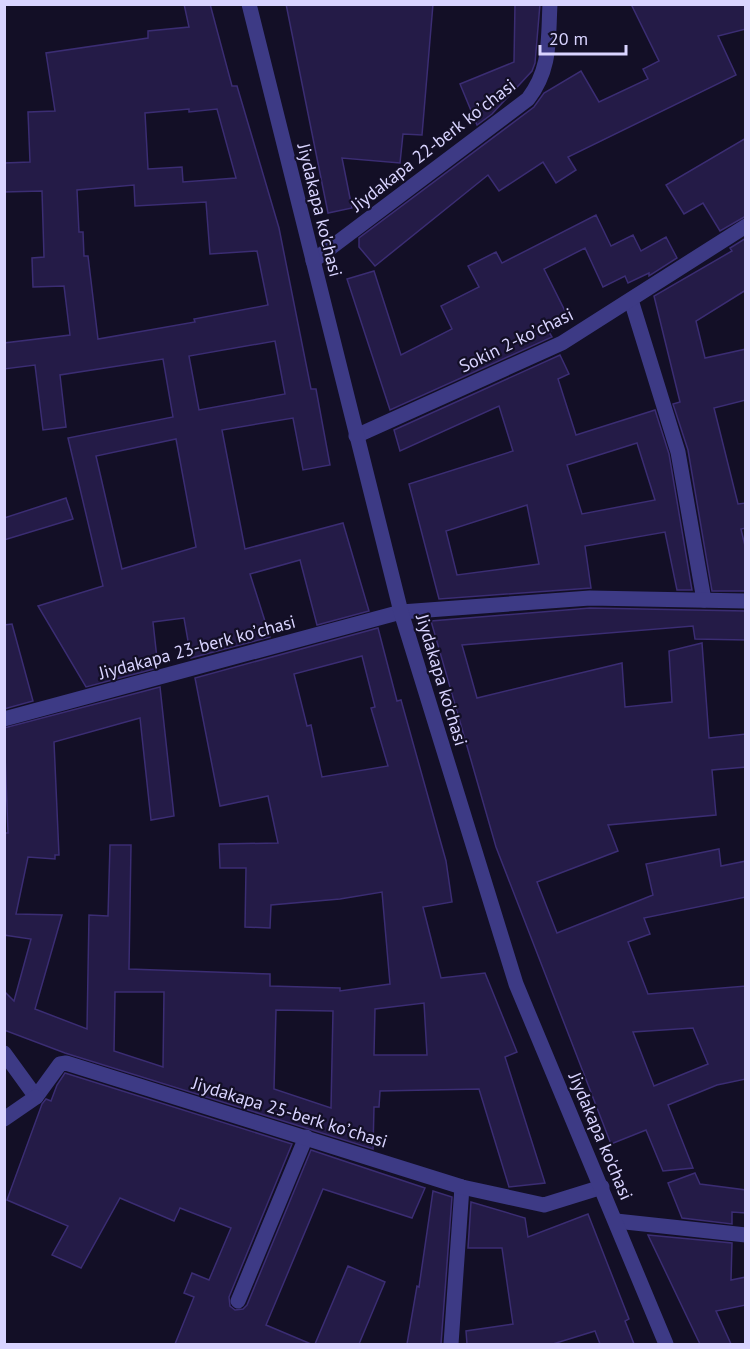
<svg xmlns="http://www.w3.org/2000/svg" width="750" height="1349" font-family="'PT Sans',sans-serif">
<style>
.building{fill:#241b47;stroke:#3b2d73;stroke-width:1.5;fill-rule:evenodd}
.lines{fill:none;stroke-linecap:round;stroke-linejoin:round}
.service{stroke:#3d3a85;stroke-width:15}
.minor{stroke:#3d3a85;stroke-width:15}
.tertiary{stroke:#3d3a85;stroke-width:15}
.labels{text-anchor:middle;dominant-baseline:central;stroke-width:4.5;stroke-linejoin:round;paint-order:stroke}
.street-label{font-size:18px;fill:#d9d4ff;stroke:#130f26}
</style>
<rect width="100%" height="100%" fill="#130f26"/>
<!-- building -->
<g class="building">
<path d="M184 4H210L232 86H237L279 228 311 389H316L330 465 303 470 293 418 222 430 245 549 343 523 369 611 317 625 300 560 250 574 270 637 191 658 184 618 153 622 158 668 86 687 38 606 103 586 68 438 173 417 163 359 60 375 66 427 43 430 35 365 4 369V343L70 335 64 286 33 287 32 258 44 257 42 191 4 192V163L30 162 28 112 55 111 46 53 148 38V31L189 27ZM189 109V112L217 109 236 178 183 182 182 167 148 169 145 113ZM134 185 135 206 206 202 210 254 257 251 268 305 194 319 195 322 98 339 88 256H84L83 232H79L77 190ZM275 341 285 394 199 410 189 356ZM176 439 196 547 122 569 96 456Z"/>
<polygon points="286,4 433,4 422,135 403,134 400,163 342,158 352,208 328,213"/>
<polygon points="515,4 540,4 535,63 532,71 492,114 477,125 460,84 514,62"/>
<polygon points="631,4 746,4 746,29 718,36 736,75 568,157 576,170 556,183 543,162 499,191 488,175 375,266 359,247 359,238 534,107 544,93 581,71 599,102 648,79 643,69 659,61"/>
<polygon points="746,138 746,216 720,231 703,203 684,214 666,185"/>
<polygon points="596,215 611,246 633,235 641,251 666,237 677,258 649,276 649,273 628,283 625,276 603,287 585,248 544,269 570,321 549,332 552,337 390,410 347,279 374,271 401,355 452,329 441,306 479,287 468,266 496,252 502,263"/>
<polygon points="746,238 746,290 696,321 705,358 746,349 746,400 714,408 738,504 746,503 746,528 741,529 746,550 746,591 712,591 688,450 673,404 680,402 654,296 732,251 730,248"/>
<path d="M560 355 569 374 558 379 576 435 655 410 669 454 692 590H677L665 532 585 546 591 588 439 599 409 484 513 451 499 406 400 451 394 430ZM637 443 655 500 582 514 567 465ZM527 505 539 564 457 575 446 531Z"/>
<polygon points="66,498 73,519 4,540 4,518"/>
<path d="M590 608 746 611V640L695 639 693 626 462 645 477 698 622 663 625 707 672 702 669 651 702 643 709 738 746 734V767L712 770 716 815 608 825 618 851 537 882 557 933 653 895 646 864 719 849 721 866 746 861V897L644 918 650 934 628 942 648 994 746 986V1079L717 1085 668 1105 693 1168 663 1171 646 1130 611 1144 496 847 431 621ZM693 1028 708 1064 654 1086 633 1032Z"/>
<polygon points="12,624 33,701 4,709 4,625"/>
<path d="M378 628 397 701 401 700 446 861 452 902 423 907 441 978 485 973 517 1052 505 1057 545 1183 509 1187 479 1089 380 1091 379 1107H374L373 1149 65 1053 4 1030V991L14 1001 31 939 4 935V833H8L4 728 160 687 174 816 151 820 140 718 54 742 59 855H55V859L28 857 16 914 62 915 35 1009 87 1029 89 915 108 916 110 845H131L129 969 270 974V986L340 988V991L390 984 382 892 340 899 271 905 270 928 245 927 246 868H220L219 844 278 843 268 796 220 806 195 678ZM362 656 375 707 371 708 388 766 322 777 311 725 307 726 294 674ZM115 992H164L163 1067 114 1051ZM424 1003 427 1055H374L375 1009ZM276 1010 333 1011 331 1108 274 1089Z"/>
<polygon points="65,1073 292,1144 229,1297 230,1306 235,1310 243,1309 247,1305 311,1150 425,1188 412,1218 323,1189 266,1325 311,1344 175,1344 194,1297 184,1293 192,1273 209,1280 231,1228 180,1208 174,1221 120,1198 81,1268 52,1255 68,1226 7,1200 42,1104 46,1099 51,1101 57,1085"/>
<polygon points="695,1173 700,1184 746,1190 746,1213 732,1212 732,1224 682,1218 668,1183"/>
<polygon points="433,1191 452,1197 441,1344 407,1344 417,1286 419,1287"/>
<polygon points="471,1202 525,1218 528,1237 588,1214 629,1319 625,1321 634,1344 600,1344 595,1331 553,1344 467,1344 466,1331 513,1324 502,1248 468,1248"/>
<polygon points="648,1235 732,1243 731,1280 746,1277 746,1305 716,1311 731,1344 700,1344"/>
<polygon points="348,1266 385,1282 359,1344 315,1344"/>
</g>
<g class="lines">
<!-- service -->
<g class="service">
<polyline points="238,1301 306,1137"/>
<polyline points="451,1344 462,1187"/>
</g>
<!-- minor -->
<g class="minor">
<path d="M313 261 528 99C551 69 548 41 550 4"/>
<polyline points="631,300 678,452 704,600"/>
<polyline points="356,436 562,343 746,226"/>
<polyline points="4,719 401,612 590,598 746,601"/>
<polyline points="4,1053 36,1097 60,1064 66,1063 462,1187 544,1205 602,1187"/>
<polyline points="4,1119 36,1097"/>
<polyline points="616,1221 746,1235"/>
</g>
<!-- tertiary -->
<polyline class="tertiary" points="249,4 401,612 516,984 666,1344"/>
</g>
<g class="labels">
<!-- street labels -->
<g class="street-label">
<text transform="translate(433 145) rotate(-38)">Jiydakapa 22-berk koʼchasi</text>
<text transform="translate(320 210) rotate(76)">Jiydakapa ko'chasi</text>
<text transform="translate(516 340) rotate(-26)">Sokin 2-koʼchasi</text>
<text transform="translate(197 647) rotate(-15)">Jiydakapa 23-berk koʼchasi</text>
<text transform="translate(442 680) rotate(73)">Jiydakapa ko'chasi</text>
<text transform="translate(290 1112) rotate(17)">Jiydakapa 25-berk koʼchasi</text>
<text transform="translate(601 1136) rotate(67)">Jiydakapa ko'chasi</text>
</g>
</g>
<!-- border -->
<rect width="750" height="1349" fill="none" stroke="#d9d4ff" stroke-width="12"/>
<!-- scale -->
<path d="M540 45v9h86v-9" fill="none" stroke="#d9d4ff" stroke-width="3"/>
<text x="549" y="45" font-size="18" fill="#d9d4ff" stroke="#130f26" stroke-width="4.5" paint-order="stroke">20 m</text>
</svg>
